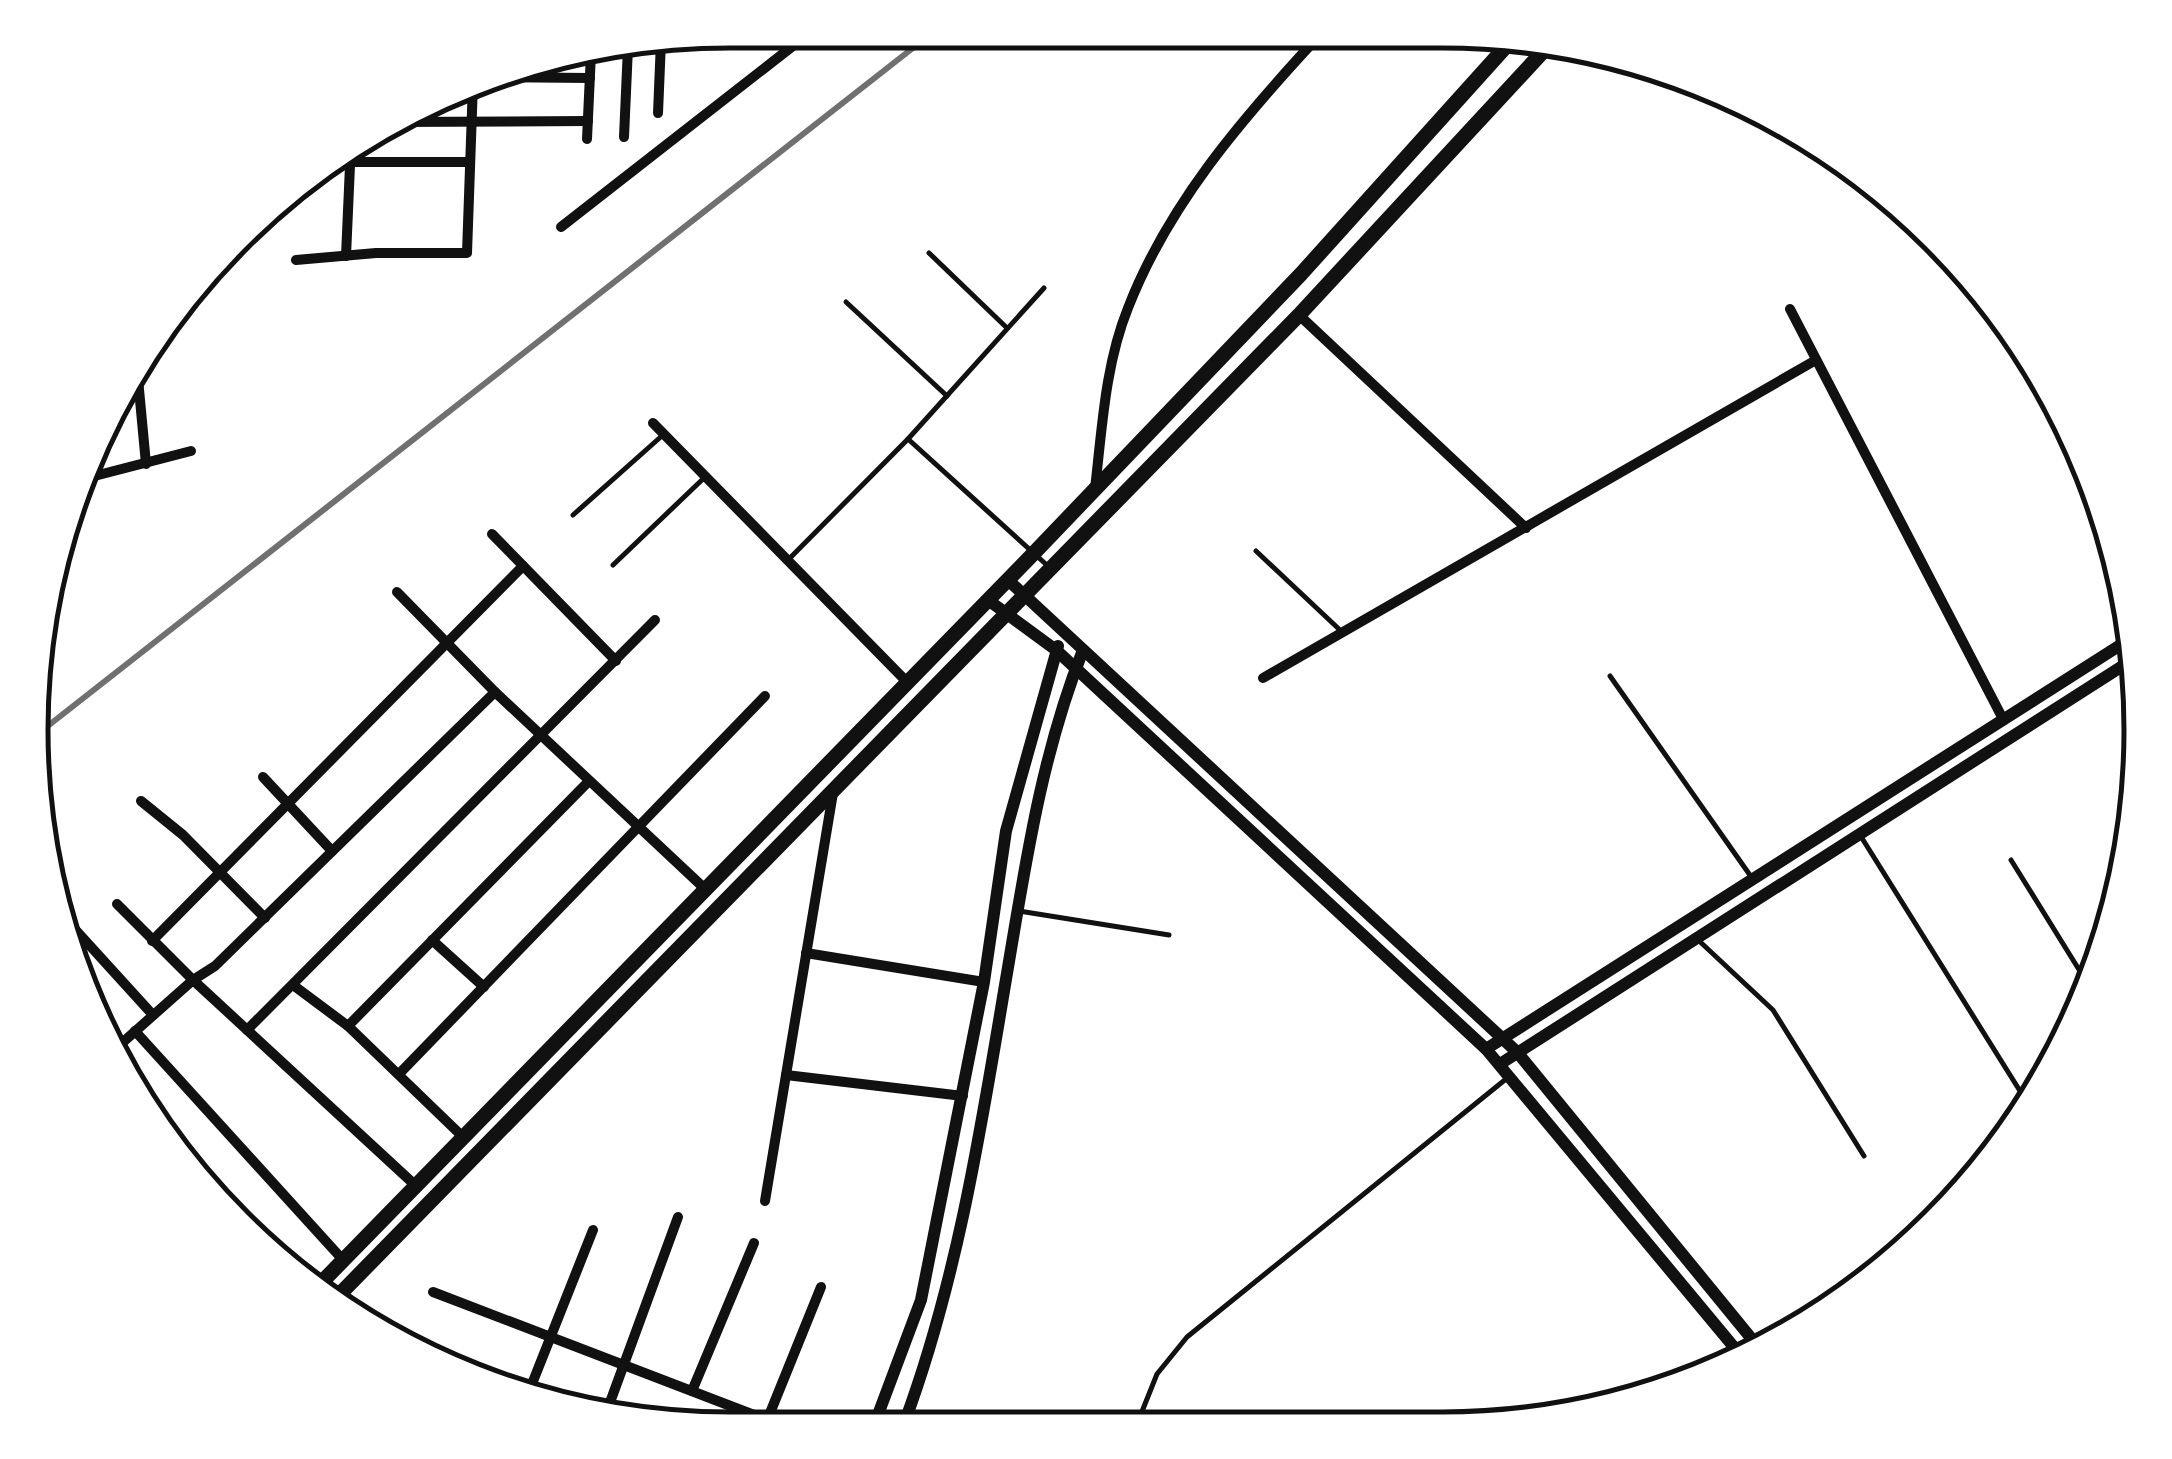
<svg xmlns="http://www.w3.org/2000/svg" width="2172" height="1459" font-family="'IBM Plex Sans',sans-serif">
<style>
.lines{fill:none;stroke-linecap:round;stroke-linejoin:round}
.service{stroke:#111;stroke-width:5}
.minor{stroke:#111;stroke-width:10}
.tertiary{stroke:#111;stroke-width:12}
.primary{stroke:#111;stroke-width:15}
.rail{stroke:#707070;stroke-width:6}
.rim{fill:none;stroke:#111;stroke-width:5}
</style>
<rect width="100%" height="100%" fill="#fff"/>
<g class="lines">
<!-- service -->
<g class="service">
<polyline points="929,253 1007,328"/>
<polyline points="846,302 947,396"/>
<polyline points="908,439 1049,567"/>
<polyline points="573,515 664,434"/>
<polyline points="1256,551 1341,631"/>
<polyline points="788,560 908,439 1044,288"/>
<polyline points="613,565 705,477"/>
<polyline points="1610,676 1752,878"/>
<polyline points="1860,835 2030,1107"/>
<polyline points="2011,860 2091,989"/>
<polyline points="1019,911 1169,935"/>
<polyline points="1696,938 1773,1010 1864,1156"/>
<polyline points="1137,1424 1157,1374 1187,1337 1506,1079"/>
</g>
<!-- minor -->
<g class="minor">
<polyline points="691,43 691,36"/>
<polyline points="484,77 590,78"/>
<polyline points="658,113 661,41"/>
<polyline points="393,122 588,121"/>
<polyline points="624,137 628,47"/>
<polyline points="587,139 591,53"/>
<polyline points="325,162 470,162"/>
<polyline points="561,227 812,31"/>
<polyline points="346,256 351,143"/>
<polyline points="296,260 376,253 467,253 473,83"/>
<polyline points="1790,309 2003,719"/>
<polyline points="1299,315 1526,528"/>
<polyline points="137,368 146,464"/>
<polyline points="653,423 907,682"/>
<polyline points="79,480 191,451"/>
<path d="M1095 489C1102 429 1105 365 1128 308 1168 205 1241 120 1316 39"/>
<polyline points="492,534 616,661"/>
<polyline points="397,592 495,692"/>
<polyline points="1263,678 1816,360"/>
<polyline points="263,777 332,851"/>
<polyline points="141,801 183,835 265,918"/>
<polyline points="117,904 193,980 215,966 495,692 703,887"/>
<polyline points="62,915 153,1015"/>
<polyline points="432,940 484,987"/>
<polyline points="152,941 523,566"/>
<polyline points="806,953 984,982"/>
<polyline points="293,985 348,1026 464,1138"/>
<polyline points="348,1026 589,781"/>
<polyline points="247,1030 655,620"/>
<polyline points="135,1031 343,1260"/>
<polyline points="113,1051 193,980 415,1185"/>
<polyline points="399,1074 765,696"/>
<polyline points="786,1075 963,1096"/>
<polyline points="765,1201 833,793"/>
<polyline points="433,1292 762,1418"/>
<polyline points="1705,1377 1738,1352"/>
<polyline points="692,1391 754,1243"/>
<polyline points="528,1394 593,1230"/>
<polyline points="605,1416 678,1217"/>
<polyline points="768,1418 821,1287"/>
</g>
<!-- tertiary -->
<g class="tertiary">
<polyline points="1008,580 1517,1052 1760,1349"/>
<polyline points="988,600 1056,650 1486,1049 1743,1358"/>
<polyline points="1486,1049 2133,637"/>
<polyline points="1500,1064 2135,658"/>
<polyline points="876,1420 921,1300 984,982 1006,831 1058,646"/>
<path d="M905 1421C956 1283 980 1135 1004 991 1024 875 1039 761 1083 650"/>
</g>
<!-- primary -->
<g class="primary">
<polyline points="319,1285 1034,553 1301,274 1510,42"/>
<polyline points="337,1297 1299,315 1551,43"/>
</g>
<!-- rail -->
<polyline class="rail" points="35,736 932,33"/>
</g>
<!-- crop -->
<path d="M0 0H2172V1459H0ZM730 48H1442A682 682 0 0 1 2124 730V730A682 682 0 0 1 1442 1412H730A682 682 0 0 1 48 730V730A682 682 0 0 1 730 48Z" fill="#fff" fill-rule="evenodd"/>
<path class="rim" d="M730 48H1442A682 682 0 0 1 2124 730V730A682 682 0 0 1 1442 1412H730A682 682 0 0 1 48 730V730A682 682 0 0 1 730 48Z"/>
</svg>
